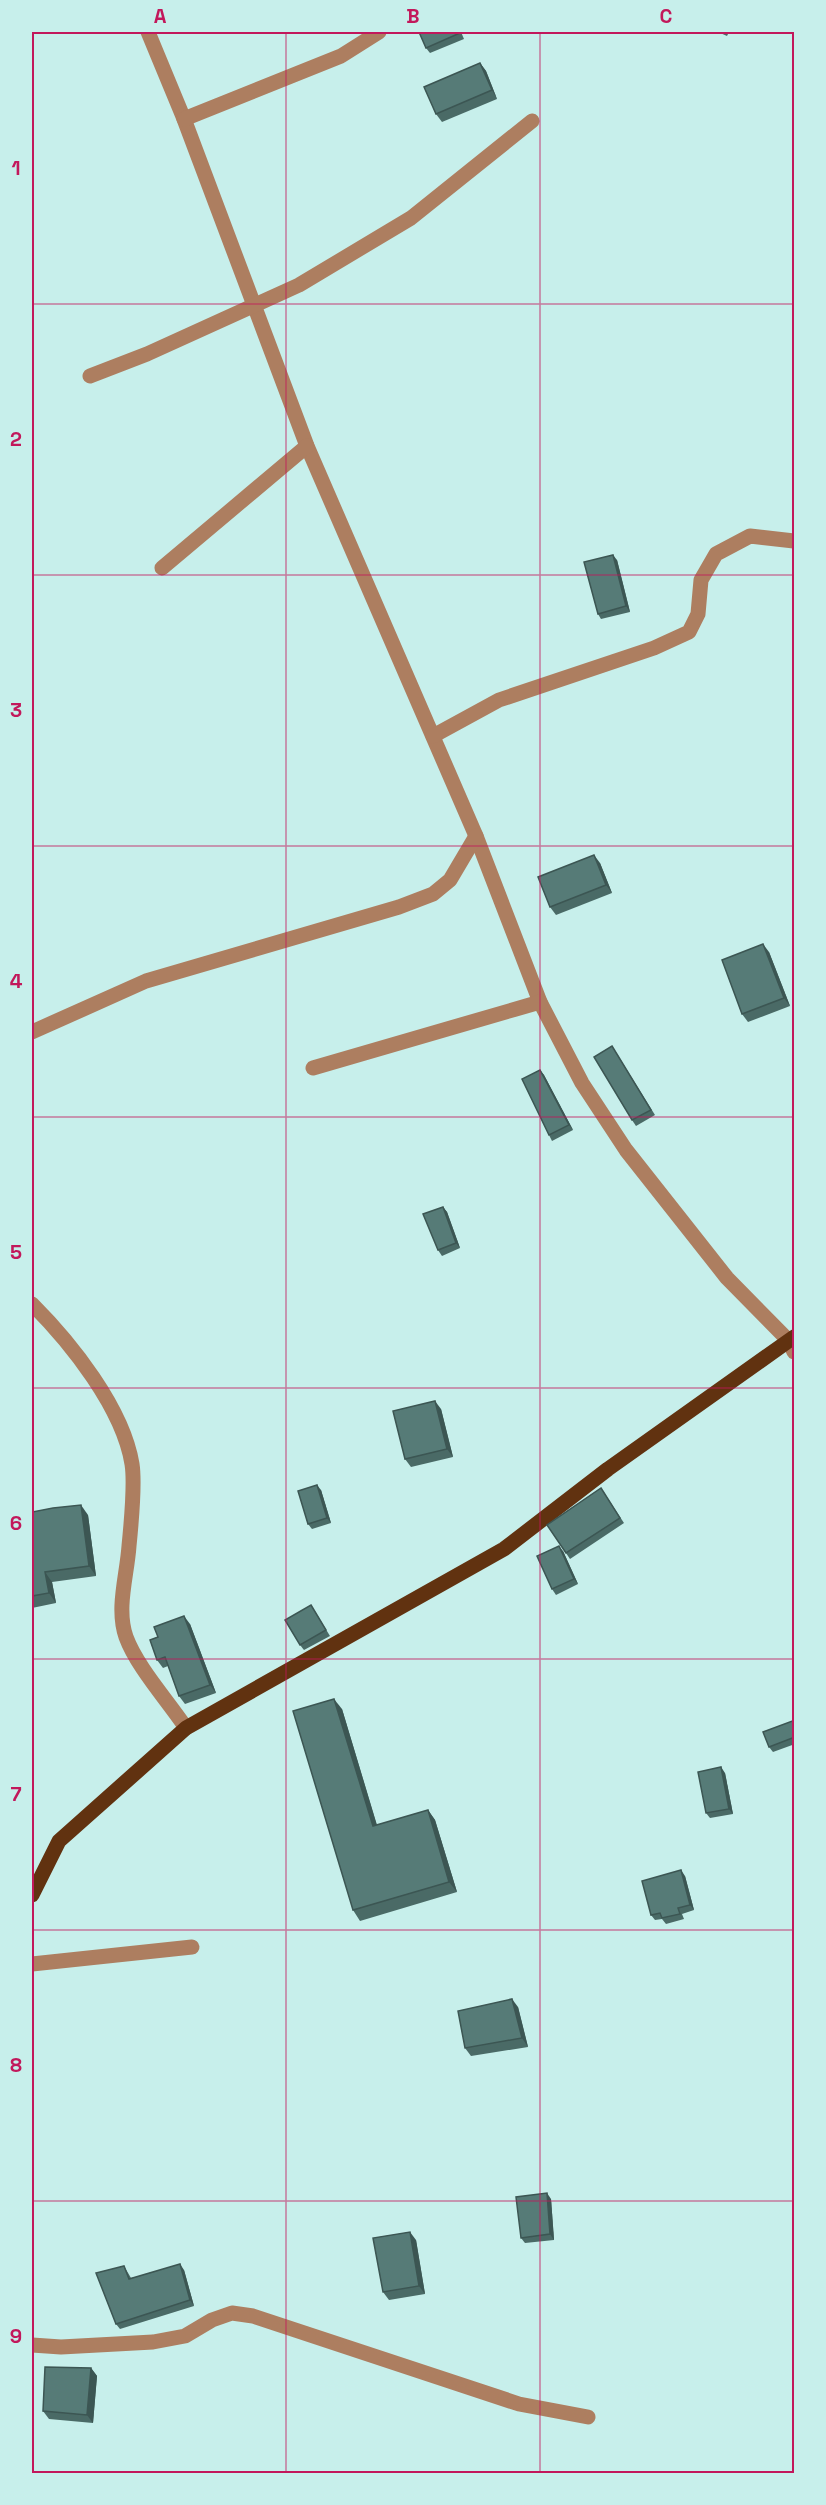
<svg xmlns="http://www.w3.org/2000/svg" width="826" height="2505" font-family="'Space Grotesk',sans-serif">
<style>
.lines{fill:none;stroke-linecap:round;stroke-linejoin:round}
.minor{stroke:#ad7e60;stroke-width:15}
.major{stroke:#613210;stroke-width:15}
.wall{fill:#4a6a66}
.shaded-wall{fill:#3c5653}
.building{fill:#567b77;stroke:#3c5653;stroke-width:1.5}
.grid{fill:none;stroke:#c2185b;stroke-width:1.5;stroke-opacity:0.55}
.neatline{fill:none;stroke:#c2185b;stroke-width:2}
.grid-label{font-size:20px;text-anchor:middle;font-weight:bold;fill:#c2185b}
</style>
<rect width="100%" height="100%" fill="#c7efeb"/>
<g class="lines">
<!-- minor -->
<g class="minor">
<polyline points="148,32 184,119 307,446 476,836 540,1002 582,1083 626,1150 727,1278 788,1340 794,1352"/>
<polyline points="184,119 341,56 379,32"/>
<polyline points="90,376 147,354 299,285 411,218 532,121"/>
<polyline points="162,568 307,446"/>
<polyline points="433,736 499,700 654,648 689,632 698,614 701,580 716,554 750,536 794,541"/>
<polyline points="32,1032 146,981 399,907 433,894 450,880 476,836"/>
<polyline points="313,1068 540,1002"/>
<path d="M32 1304C71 1343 123 1408 132 1464 135 1483 131 1526 129 1546 127 1576 116 1608 126 1637 137 1667 168 1701 186 1728"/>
<polyline points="32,1964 192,1947"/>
<polyline points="32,2345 61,2347 153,2342 185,2336 212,2320 232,2313 253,2316 519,2404 588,2417"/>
</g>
<!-- major -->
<polyline class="major" points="32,1895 59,1841 186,1728 504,1549 608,1469 794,1337"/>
</g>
<!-- wall -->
<g class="wall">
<polygon points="461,32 464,39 430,53 426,48"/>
<polygon points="718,32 729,32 727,36"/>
<polygon points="480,63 486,71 497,99 442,122 436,114"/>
<polygon points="617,560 630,612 601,619 598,614"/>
<polygon points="600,863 612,893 556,915 550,907"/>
<polygon points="769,952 790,1006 748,1022 742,1014"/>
<polygon points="612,1046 655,1115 636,1126 632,1120"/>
<polygon points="540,1070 544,1075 573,1130 552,1141 549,1135"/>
<polygon points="443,1207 447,1212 460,1248 442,1256 438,1250"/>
<polygon points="441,1409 453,1457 411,1467 405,1459"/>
<polygon points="601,1488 624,1523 570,1559 547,1525"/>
<polygon points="321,1490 331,1523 312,1529 308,1524"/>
<polygon points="32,1512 88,1515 96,1576 52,1582 56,1603 32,1608"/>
<polygon points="563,1551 578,1584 556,1595 552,1589"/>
<polygon points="311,1605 330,1636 304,1650 300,1645"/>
<polygon points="190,1624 216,1693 185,1704 179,1696 168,1666 163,1668 157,1660"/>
<polygon points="342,1709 377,1825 428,1810 435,1820 457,1892 360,1921 353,1910"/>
<polygon points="795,1720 795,1744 773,1752 769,1747"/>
<polygon points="725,1773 733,1814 710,1818 706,1813"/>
<polygon points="685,1876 694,1910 682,1914 684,1919 666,1924 662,1919 655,1920 651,1915"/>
<polygon points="518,2007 528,2047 471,2056 465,2048"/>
<polygon points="551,2199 554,2240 525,2243 521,2238"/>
<polygon points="416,2240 425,2294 389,2300 383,2292"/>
<polygon points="124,2266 131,2278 184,2270 194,2306 120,2329 116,2324"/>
<polygon points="91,2368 97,2376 93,2423 49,2419 43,2411"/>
</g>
<!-- shaded-wall -->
<g class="shaded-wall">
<polygon points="480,63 486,71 497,99 492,90"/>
<polygon points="613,555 617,560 630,612 626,606"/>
<polygon points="594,855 600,863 612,893 606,885"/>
<polygon points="763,944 769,952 790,1006 784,998"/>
<polygon points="540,1070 544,1075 573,1130 569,1125"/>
<polygon points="443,1207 447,1212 460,1248 456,1243"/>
<polygon points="435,1401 441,1409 453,1457 447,1449"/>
<polygon points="317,1485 321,1490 331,1523 327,1518"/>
<polygon points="81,1505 88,1515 96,1576 89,1566"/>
<polygon points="559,1546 563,1551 578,1584 574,1579"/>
<polygon points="45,1572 52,1582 56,1603 49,1593"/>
<polygon points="184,1616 190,1624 216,1693 210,1685"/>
<polygon points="334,1699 342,1709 380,1836 373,1826"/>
<polygon points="721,1767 725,1773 733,1814 729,1809"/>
<polygon points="428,1810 435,1820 457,1892 449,1882"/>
<polygon points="681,1870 685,1876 694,1910 690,1905"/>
<polygon points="512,1999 518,2007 528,2047 522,2038"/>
<polygon points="547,2193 551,2199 554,2240 550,2234"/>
<polygon points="410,2232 416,2240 425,2294 419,2286"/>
<polygon points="180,2264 184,2270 194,2306 190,2300"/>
<polygon points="91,2368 97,2376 93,2423 87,2415"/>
</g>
<!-- building -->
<g class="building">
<polygon points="419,32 459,32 460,33 426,48"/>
<polygon points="480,63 492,90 436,114 424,87"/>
<polygon points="613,555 626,606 598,614 584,562"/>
<polygon points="594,855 606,885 550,907 538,877"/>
<polygon points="763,944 784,998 742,1014 722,960"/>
<polygon points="612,1046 651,1110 632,1120 594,1057"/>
<polygon points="540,1070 569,1125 549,1135 522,1079"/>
<polygon points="443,1207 456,1243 438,1250 423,1214"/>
<polygon points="435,1401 447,1449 405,1459 393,1411"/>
<polygon points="317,1485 327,1518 308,1524 298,1491"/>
<polygon points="601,1488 620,1518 566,1553 547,1525"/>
<polygon points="81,1505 89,1566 45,1572 49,1593 32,1596 32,1512 53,1508"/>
<polygon points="559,1546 574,1579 552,1589 537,1556"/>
<polygon points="311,1605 326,1630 300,1645 285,1620"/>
<polygon points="184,1616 210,1685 179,1696 165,1657 157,1660 150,1640 158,1637 154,1627"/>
<polygon points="334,1699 373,1826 428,1810 449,1882 353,1910 293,1711"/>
<polygon points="795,1720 795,1737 769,1747 763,1732"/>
<polygon points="721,1767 729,1809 706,1813 698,1772"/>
<polygon points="681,1870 690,1905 678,1908 680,1914 662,1918 660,1913 651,1915 642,1881"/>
<polygon points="512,1999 522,2038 465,2048 458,2011"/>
<polygon points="547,2193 550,2234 521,2238 516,2197"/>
<polygon points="410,2232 419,2286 383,2292 373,2238"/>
<polygon points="180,2264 190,2300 116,2324 96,2273 124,2266 129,2279"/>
<polygon points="45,2367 91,2368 87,2415 43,2411"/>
</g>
<!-- grid -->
<path class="grid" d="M286 32V2474M540 32V2474M32 304H794M32 575H794M32 846H794M32 1117H794M32 1388H794M32 1659H794M32 1930H794M32 2201H794"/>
<!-- border -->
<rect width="826" height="2505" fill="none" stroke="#c7efeb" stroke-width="66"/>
<rect x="33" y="33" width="760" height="2439" class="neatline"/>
<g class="grid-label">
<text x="160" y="23">A</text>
<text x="413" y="23">B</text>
<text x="666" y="23">C</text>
<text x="16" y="175">1</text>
<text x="16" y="446">2</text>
<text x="16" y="717">3</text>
<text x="16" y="988">4</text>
<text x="16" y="1259">5</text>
<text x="16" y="1530">6</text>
<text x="16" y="1801">7</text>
<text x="16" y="2072">8</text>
<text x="16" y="2343">9</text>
</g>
</svg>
